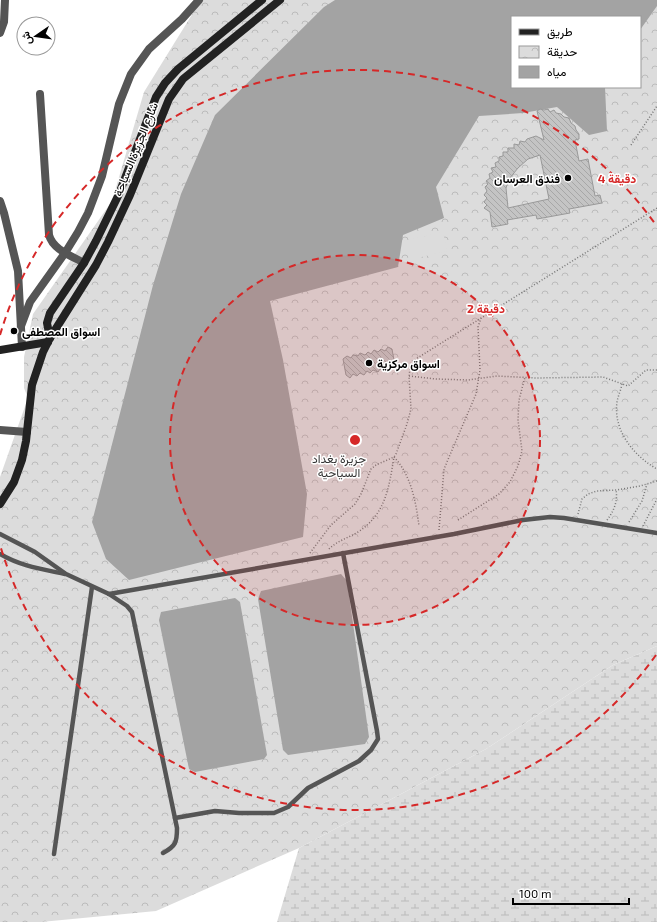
<svg xmlns="http://www.w3.org/2000/svg" width="657" height="922" font-family="'Exo 2',Vazirmatn,sans-serif">
<style>
.wetland{fill:url(#wetland-marsh)}
.park{fill:url(#park-crowns);fill-rule:evenodd}
.garden{fill:#dcdcdc}
.water{fill:#a3a3a3}
.building{fill:url(#building-back-hatch);stroke:#999;fill-rule:evenodd}
.lines{fill:none;stroke-linecap:round;stroke-linejoin:round}
.path{stroke:#777;stroke-width:1.5;stroke-dasharray:1 2;stroke-linecap:butt}
.lane{stroke:#555;stroke-width:4.5}
.street{stroke:#555;stroke-width:8}
.secondary{stroke:#222;stroke-width:8}
.ring{fill:none;stroke:#d62828;stroke-width:2;stroke-dasharray:7 5}
.poi-dot{fill:#000;stroke:#fff;stroke-width:1.5}
.labels{text-anchor:middle;dominant-baseline:central;stroke-width:3;stroke-linejoin:round;paint-order:stroke}
.street-label{font-size:12px;fill:#000;stroke:#fff}
.poi-label{font-size:12px;font-weight:bold;fill:#000;stroke:#fff;text-anchor:start}
.park-label{font-size:12px;fill:#333;stroke:#fff}
.centre{fill:#d62828;stroke:#fff;stroke-width:2}
.ring-label{font-size:12px;text-anchor:middle;font-weight:bold;fill:#d62828;stroke:#fff;stroke-width:3;stroke-linejoin:round;paint-order:stroke}
</style>
<defs>
<pattern id="wetland-marsh" width="20" height="14" patternUnits="userSpaceOnUse"><rect width="20" height="14" fill="#dcdcdc"/><path d="M1 5h8M5 5V1M11 12h8M15 12V8" fill="none" stroke="#bbb"/></pattern>
<pattern id="park-crowns" width="20" height="18" patternUnits="userSpaceOnUse"><rect width="20" height="18" fill="#dcdcdc"/><path d="M2 6a3 3 0 1 1 6 0M12 15a3 3 0 1 1 6 0" fill="none" stroke="#bbb"/></pattern>
<pattern id="building-back-hatch" width="6" height="6" patternUnits="userSpaceOnUse"><rect width="6" height="6" fill="#c4c4c4"/><path d="M-1 5l2 2M0 0l6 6M5-1l2 2" fill="none" stroke="#a7a7a7"/></pattern>
</defs>
<rect width="100%" height="100%" fill="#fff"/>
<!-- wetland -->
<polygon class="wetland" points="657,646 657,922 277,922 299,848 486,749 613,665"/>
<!-- park -->
<path class="park" d="M201 0H657V646L613 665 486 749 299 848 156 911 41 922H0V477L28 398 24 388V357L33 314 112 201 144 92ZM512 17H640V87H512Z"/>
<!-- garden -->
<polygon class="garden" points="443,232 447,251 409,260 404,241"/>
<!-- water -->
<g class="water">
<polygon points="335,0 657,0 657,6 640,30 640,17 512,17 512,87 605,87 607,131 589,135 557,107 523,113 479,116 436,187 444,218 403,235 398,267 270,301 283,360 307,494 303,537 129,580 106,559 92,522 153,285 181,194 215,115 324,7"/>
<polygon points="341,574 347,581 369,737 365,744 288,755 283,750 258,599 261,591"/>
<polygon points="235,598 240,602 267,755 264,759 195,772 189,769 159,620 161,612"/>
</g>
<!-- building -->
<g class="building">
<path d="M540 109 544 110 548 109 550 112 554 110 556 113 561 114 564 117 569 118 571 123 575 126 576 130 579 134V139L575 140 579 161 588 159 595 196 600 195 602 203 569 209 570 213 537 219 536 215 507 220 508 224 492 227 490 212 484 208 487 205 484 202 487 198 484 195 487 191 485 187 488 184 486 181 490 178 489 174 493 172 491 168 496 167 495 163 499 161V157L503 156V152H508V148H514V144L519 145 520 141 525 142 527 139 536 136 544 140 537 111ZM540 155 549 199 508 208 506 188 509 179 518 168 528 159Z"/>
<polygon points="388,347 392,349 395,366 391,369 387,367 385,371 380,369 378,372 373,370 370,373 367,371 364,375 360,373 357,376 353,374 350,378 346,375 343,359 347,356 351,358 353,355 358,356 360,353 365,355 368,352 371,354 374,350 378,352 381,349 385,351"/>
</g>
<g class="lines">
<!-- path -->
<g class="path">
<polyline points="631,145 657,106"/>
<polyline points="409,376 436,379 468,380 497,376 536,378 603,377 628,386 646,370 657,370"/>
<path d="M622 384C621 390 618 396 617 402 613 431 634 456 657 469"/>
<path d="M394 457C411 475 416 502 419 526"/>
<polyline points="578,514 582,499 588,494 597,491 616,490 640,486 657,481"/>
<polyline points="458,520 499,494 510,482 518,466 522,451 518,420 519,400 525,377"/>
<path d="M607 520C614 511 618 501 616 490"/>
<polyline points="629,522 642,501 647,484"/>
<polyline points="643,526 657,499"/>
<polyline points="439,530 444,469 476,394 480,370 478,327 481,318"/>
<path d="M329 549C337 541 348 538 358 532 386 514 389 487 394 457"/>
<polyline points="310,553 331,525 355,504 361,494 371,469 376,465 394,457 396,454 407,424 411,409 409,376 411,362 657,208"/>
</g>
<!-- lane -->
<g class="lane">
<path d="M0 534 35 552 66 574 109 594 127 606 132 612 177 828C177 842 176 846 163 853"/>
<path d="M0 554C20 566 41 569 65 574"/>
<polyline points="109,594 454,534 523,520 550,517 564,518 657,533"/>
<polyline points="175,818 215,811 239,813 274,813 288,807 308,788 359,761 371,750 378,739 377,731 343,553"/>
<polyline points="54,854 92,587"/>
</g>
<!-- street -->
<g class="street">
<polyline points="0,33 4,22 5,0"/>
<path d="M40 94 49 235C53 250 72 256 84 263"/>
<polyline points="0,201 4,213 18,271 22,347"/>
<polyline points="21,326 30,302 65,253 78,232 88,213 102,176 119,104 131,74 149,49 182,19 199,0"/>
<polyline points="0,430 27,432"/>
</g>
<!-- secondary -->
<g class="secondary">
<polyline points="50,338 47,323 50,313 84,263 96,241 119,194 156,97 165,83 178,69 262,0"/>
<polyline points="0,350 48,342"/>
<polyline points="0,504 14,482 22,460 26,441 32,385 43,352 50,338 96,265 108,242 130,195 169,99 183,79 280,0"/>
</g>
</g>
<!-- distance rings -->
<circle cx="355" cy="440" r="185" fill="#d62828" fill-opacity=".12"/>
<g class="ring">
<circle cx="355" cy="440" r="185"/>
<path d="M656 655A370 370 0 0 1 0 545M0 335A370 370 0 0 1 656 225"/>
</g>
<!-- markers -->
<g class="poi-dot">
<circle cx="568" cy="178" r="4"/>
<circle cx="14" cy="331" r="4"/>
<circle cx="369" cy="363" r="4"/>
</g>
<g class="labels">
<!-- street labels -->
<g class="street-label">
<text transform="translate(135 149) rotate(-68)">شارع الجزيرة السياحة</text>
</g>
<!-- poi labels -->
<g class="poi-label">
<text x="560" y="178" text-anchor="end">فندق العرسان</text>
<text x="22" y="331">اسواق المصطفى</text>
<text x="377" y="363">اسواق مركزية</text>
</g>
<!-- park labels -->
<g class="park-label">
<text x="339" y="458">جزيرة بغداد<tspan x="339" dy="14">السياحية</tspan></text>
</g>
</g>
<circle cx="355" cy="440" r="6" class="centre"/>
<g class="ring-label">
<text x="617" y="183">4 دقيقة</text>
<text x="486" y="313">2 دقيقة</text>
</g>
<!-- legend -->
<rect x="511" y="16" width="130" height="72" fill="#ffffff" stroke="#999999"/>
<rect x="519" y="29" width="20" height="6" fill="#222222" stroke="#999999"/>
<text x="547" y="36" font-size="12" fill="#000000">طريق</text>
<rect x="519" y="46" width="20" height="12" fill="url(#park-crowns)" stroke="#999999"/>
<text x="547" y="56" font-size="12" fill="#000000">حديقة</text>
<rect x="519" y="66" width="20" height="12" fill="#a3a3a3" stroke="#999999"/>
<text x="547" y="76" font-size="12" fill="#000000">مياه</text>
<!-- north arrow -->
<g transform="translate(36 36) rotate(257)"><circle r="19" fill="#ffffff" stroke="#999999"/>
<path d="M0-3L7 15L0 10L-7 15Z" fill="#000000"/>
<text y="-6" font-size="11" font-weight="bold" text-anchor="middle" fill="#000000">ش</text>
</g>
<!-- scale -->
<path d="M513 898v6h116v-6" fill="none" stroke="#000000" stroke-width="2"/>
<text x="519" y="898" font-size="12" fill="#000000" stroke="#ffffff" stroke-width="3" paint-order="stroke">100 m</text>
</svg>
